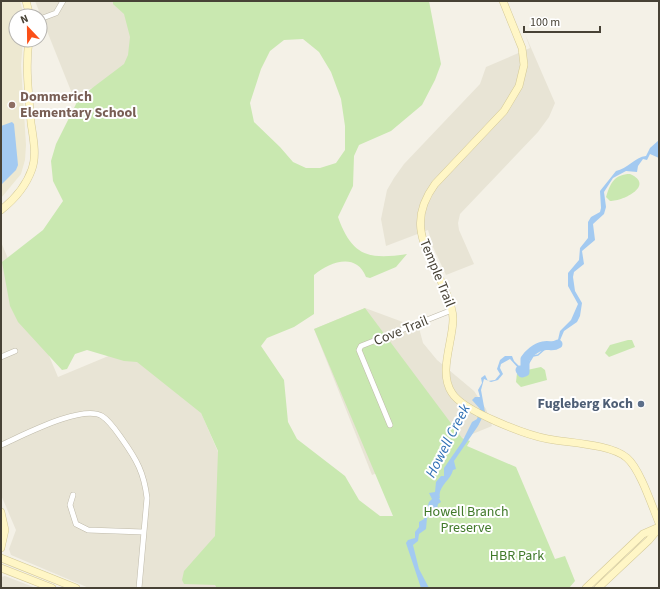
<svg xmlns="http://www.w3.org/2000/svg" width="660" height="589" font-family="'Source Sans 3',sans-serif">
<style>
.residential{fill:#e8e4d5}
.education{fill:#ede8d1}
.green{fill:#c9e8b0;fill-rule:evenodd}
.water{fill:#a3caf1}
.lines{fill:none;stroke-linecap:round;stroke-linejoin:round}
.stream{stroke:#a3caf1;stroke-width:1.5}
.river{stroke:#a3caf1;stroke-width:9}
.street-casing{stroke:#bfbaaa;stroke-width:6}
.secondary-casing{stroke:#d4c997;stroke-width:8}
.street{stroke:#fff;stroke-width:5}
.secondary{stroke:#fff6c6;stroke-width:7}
.education-dot{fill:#8d6e63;stroke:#fff;stroke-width:1.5}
.service-dot{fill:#5c6f8a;stroke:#fff;stroke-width:1.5}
.labels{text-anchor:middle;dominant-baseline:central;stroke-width:4;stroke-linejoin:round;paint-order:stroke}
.education-label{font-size:14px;font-weight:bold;fill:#785e54;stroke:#fff;text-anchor:start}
.street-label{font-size:14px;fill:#474236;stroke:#fff}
.service-label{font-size:14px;font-weight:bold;fill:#4e5e75;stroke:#fff;text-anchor:end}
.park-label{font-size:14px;fill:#407929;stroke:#fff}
.water-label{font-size:15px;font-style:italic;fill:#2e6fb4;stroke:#fff}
</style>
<rect width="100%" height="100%" fill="#f4f1e7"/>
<!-- residential -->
<g class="residential">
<polygon points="35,1 302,1 73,96"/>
<polygon points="525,34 555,103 549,117 538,132 460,214 458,223 459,230 474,264 446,275 433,247 428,230 386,246 381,219 387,190 394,178 404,164 480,84 486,67 530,48"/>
<polygon points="1,242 58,377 166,332 277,588 89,588 11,555 9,549 16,530 1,495"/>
<polygon points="365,308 419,328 423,343 437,360 474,391 486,409 492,426 372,475 314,329"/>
<polygon points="5,576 36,588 1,588 1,577"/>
</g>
<!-- education -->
<polygon class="education" points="1,1 20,1 24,16 16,16 16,40 23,40 21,65 26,145 25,160 21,174 1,198"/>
<!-- green -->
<g class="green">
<path d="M113 1H429L441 64 435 80 422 105 391 131 359 145 354 156 353 186 338 217C352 256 368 260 407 254L396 267 370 278 366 277C356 252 330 262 314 275V314L294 327 267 338 261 346 284 380 288 422 297 439 345 476 359 500 380 516H393L314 329 365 308 462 438 470 441 467 446 516 467 555 559 565 556 575 581 569 588H217L215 585 184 584 182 580 184 571 215 536 218 451 201 413 137 362 124 361 87 350 75 354 67 369 62 370 18 322 10 306 2 262 43 230 63 201 53 181 51 161 56 144 79 98 124 64 128 55 130 37 124 14 113 4ZM303 39 319 52 331 72 341 99 345 126V150L336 163 320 168H306L293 162 280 147 254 122 250 103 261 69 270 51 284 40Z"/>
<path d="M630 174C655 185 624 201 610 201L606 197C610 183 615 174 630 174Z"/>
<polygon points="628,340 632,340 635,347 609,357 605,353 610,345"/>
<polygon points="541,367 545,370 547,380 521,387 516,382 517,373 520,376 526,375 527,370"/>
</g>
<!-- water -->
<g class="water">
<polygon points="12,122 14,124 18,165 16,170 1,185 1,126"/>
<path d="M659 140V158L650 154 647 160 643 159 638 166 637 172 626 171 613 178 604 192 606 207 604 214 593 224 595 240 582 251 584 264 574 272 573 277 575 291 582 303 580 316 577 322 564 331 558 345 548 348 547 345 557 344 560 331 571 320 578 304 568 286V273L579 260 580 248 588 238V222L591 217 600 212 601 208 600 191 616 171C627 169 635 157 646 156L650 148Z"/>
<path d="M505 356H512L514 361 520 367 523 371 524 368H526V375L523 377 517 372 519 369 510 359 501 364 500 368 503 374 498 380 491 382 484 379 481 390 485 412 478 426 454 461 456 469 453 470C451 480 437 487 440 498H439L441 502 438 504 437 510 427 518 426 529 419 534 418 541 413 545 419 569 429 588H421L406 543 408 540 415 538V532L419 527V522L424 519 429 502 432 499 429 493 435 492 436 482 441 476H444V468L462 442 472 422 477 419 480 409 472 400 475 397H480L478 390 482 383 481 378 485 375 488 381 495 380 500 374 497 369 500 360Z"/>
</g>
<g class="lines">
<!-- stream -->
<polyline class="stream" points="525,369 533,356 538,355 546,348 549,348"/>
<!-- river -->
<path class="river" d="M520 370 522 373 525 372V359C528 354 536 347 543 346 549 344 552 348 558 344"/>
<defs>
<g id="street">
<polyline points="40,19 56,13 63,1"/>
<polyline points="1,357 15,351"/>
<polyline points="390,425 359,350 361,346 452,310"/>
<path d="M1 445C22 436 82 404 102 416 110 421 117 432 122 439 137 460 144 473 147 498L139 588"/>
<polyline points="73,495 70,505 76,524 88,530 143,532"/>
</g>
<g id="secondary">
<polyline points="26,1 30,16"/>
<path d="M503 1 522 48 524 65 519 86 504 111 435 184C405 225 428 250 445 290 449 299 453 309 453 319 453 342 438 372 452 393 463 411 526 435 548 439 569 443 611 444 627 458 640 469 652 506 659 523"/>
<path d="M1 210C15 199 26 186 32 169 37 155 33 137 31 123 29 95 25 68 29 40"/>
<polyline points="1,512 5,530 1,548"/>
<polyline points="1,558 76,588"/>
<polyline points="1,568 52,588"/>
<polyline points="586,588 643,534 659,527"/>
<polyline points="598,588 649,540 659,528"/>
</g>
</defs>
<!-- street casing -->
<use href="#street" class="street-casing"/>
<!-- secondary casing -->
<use href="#secondary" class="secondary-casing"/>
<!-- street -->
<use href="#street" class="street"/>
<!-- secondary -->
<use href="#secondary" class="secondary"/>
</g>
<!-- markers -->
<circle class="education-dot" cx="12" cy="105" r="4"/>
<circle class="service-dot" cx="641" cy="404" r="4"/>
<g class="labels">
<!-- education labels -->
<g class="education-label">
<text x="20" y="97">Dommerich<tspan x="20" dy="16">Elementary School</tspan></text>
</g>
<!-- street labels -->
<g class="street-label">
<text transform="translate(437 273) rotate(68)">Temple Trail</text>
<text transform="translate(401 331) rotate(-22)">Cove Trail</text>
</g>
<!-- service labels -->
<g class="service-label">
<text x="633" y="404">Fugleberg Koch</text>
</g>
<!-- park labels -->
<g class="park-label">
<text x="466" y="512">Howell Branch<tspan x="466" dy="16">Preserve</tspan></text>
<text x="517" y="556">HBR Park</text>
</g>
<!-- water labels -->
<g class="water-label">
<text transform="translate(448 441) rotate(-63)">Howell Creek</text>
</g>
</g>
<!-- border -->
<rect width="660" height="589" fill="none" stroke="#474236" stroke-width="4"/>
<!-- north arrow -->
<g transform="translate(28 28) rotate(338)"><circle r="19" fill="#ffffff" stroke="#b5b3af"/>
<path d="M0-3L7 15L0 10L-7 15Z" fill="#fb4f17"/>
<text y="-6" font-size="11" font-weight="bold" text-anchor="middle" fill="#474236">N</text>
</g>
<!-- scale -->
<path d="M524 26v6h76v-6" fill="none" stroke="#474236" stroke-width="2"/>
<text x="530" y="26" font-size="12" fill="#474236" stroke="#ffffff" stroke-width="3" paint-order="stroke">100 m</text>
</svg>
